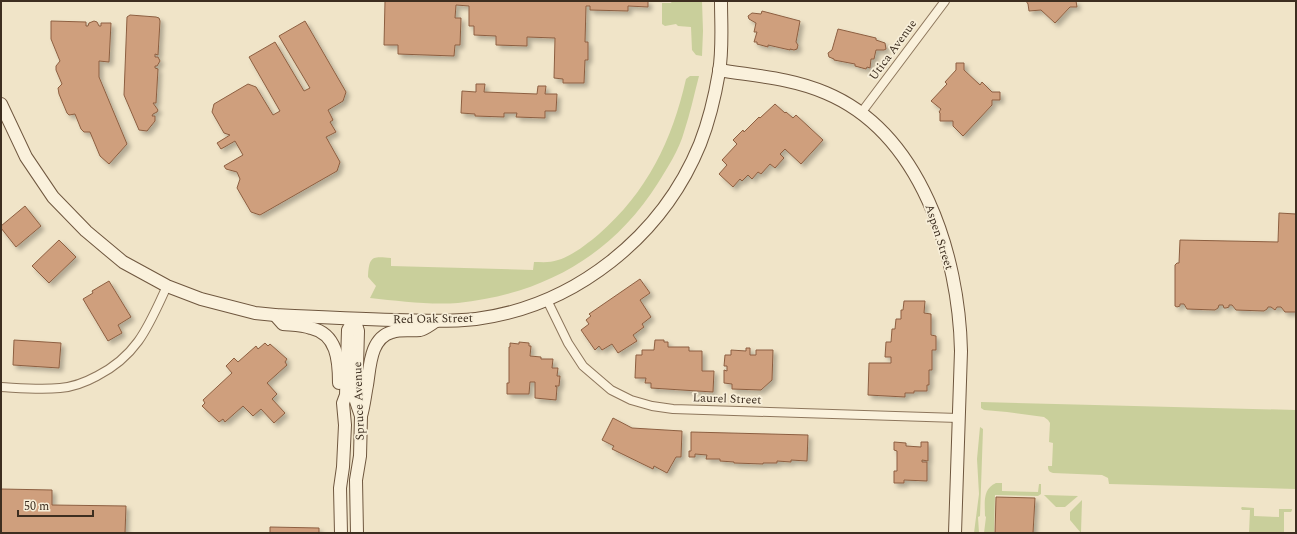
<svg xmlns="http://www.w3.org/2000/svg" width="1297" height="534" font-family="Spectral,serif">
<style>
.green{fill:#c9cf9b}
.building{fill:#cf9f7d;stroke:#8d5f41;filter:url(#shadow)}
.lines{fill:none;stroke-linecap:round;stroke-linejoin:round}
.street-casing{stroke:#8d765c;stroke-width:10}
.secondary-casing{stroke:#6f573f;stroke-width:14}
.street{stroke:#faf1dc;stroke-width:8}
.secondary{stroke:#faf1dc;stroke-width:12}
.labels{text-anchor:middle;dominant-baseline:central;stroke-width:3.5;stroke-linejoin:round;paint-order:stroke}
.street-label{font-size:12px;fill:#3d2e20;stroke:#f7eed8}
</style>
<defs>
<filter id="shadow"><feDropShadow dx="3.5" dy="3.5" stdDeviation="2" flood-color="#0004"/></filter>
</defs>
<rect width="100%" height="100%" fill="#f0e4c8"/>
<!-- green -->
<g class="green">
<polygon points="672,1 702,1 703,31 702,56 696,55 692,50 691,27 678,26 676,24 665,26 662,24 662,3 671,3"/>
<path d="M690 76H699C694 95 690 114 684 132 679 150 668 167 658 183 612 256 543 294 458 303 429 305 399 301 370 298L376 286 368 277C369 256 372 256 391 258V266L533 270 534 262C542 262 550 263 558 260 572 256 587 244 599 234 647 192 672 141 686 79Z"/>
<path d="M981 402 1296 410V489L1109 484 1108 478 1102 475 1053 473C1049 472 1048 470 1048 466H1052L1053 443 1049 442 1050 423 1048 420 1044 417 1007 412 984 410 981 408Z"/>
<polygon points="980,427 983,429 980,516 978,517 979,533 974,533 979,494 977,459"/>
<path d="M996 483H1002V491L1038 492 1039 484H1041V494L1038 496 995 495 994 533H984L986 517 985 516C985 504 982 489 996 483Z"/>
<polygon points="1044,495 1078,496 1065,507 1056,507"/>
<polygon points="1082,500 1081,533 1070,520 1070,512"/>
<polygon points="1242,507 1254,508 1254,516 1279,517 1279,509 1292,509 1292,510 1291,512 1284,512 1284,533 1249,533 1250,510 1242,510 1241,508"/>
</g>
<!-- building -->
<g class="building">
<polygon points="385,1 648,1 648,7 628,6 628,11 590,10 590,6 586,6 585,42 588,42 588,60 585,60 584,83 563,83 563,79 554,78 555,38 527,37 527,46 496,45 496,36 474,35 474,26 469,26 469,6 456,5 455,18 461,18 460,45 455,45 454,56 398,54 398,45 384,45"/>
<polygon points="1026,1 1076,1 1077,7 1070,7 1055,23 1041,10 1029,11 1028,4"/>
<polygon points="762,11 800,21 796,42 798,45 797,49 794,50 790,49 790,50 768,45 768,47 757,44 757,42 754,42 757,32 754,32 756,23 749,19 748,16 752,13 761,14"/>
<polygon points="130,15 156,17 159,18 160,21 158,55 155,54 155,57 158,57 160,61 157,66 155,66 155,68 158,69 156,103 153,103 158,110 157,112 153,114 152,116 155,116 155,121 147,131 139,130 124,95 127,17"/>
<polygon points="51,21 86,22 86,26 88,26 89,23 94,21 97,22 99,26 101,26 101,23 111,23 109,62 99,61 99,77 127,144 109,164 100,156 90,132 84,132 81,129 75,114 69,115 67,113 59,94 58,88 62,84 56,70 56,66 60,61 51,39"/>
<polygon points="305,21 346,92 343,101 328,110 333,120 330,122 336,132 326,137 340,162 337,171 260,215 251,212 237,188 240,179 237,172 226,169 224,166 243,155 235,141 221,149 217,143 230,135 224,133 212,112 214,104 248,84 256,87 273,115 280,111 249,57 275,42 304,91 310,88 279,36"/>
<polygon points="838,29 876,38 876,40 885,43 886,49 884,50 876,50 874,59 871,59 870,68 867,67 866,69 855,66 855,64 834,60 834,59 829,57 828,53 832,50"/>
<polygon points="956,63 964,63 964,70 980,85 982,82 992,92 1000,92 1000,100 992,100 992,105 963,136 953,126 953,121 940,121 940,113 939,112 941,109 931,101 947,84 945,82 956,70"/>
<polygon points="476,84 485,84 484,92 537,94 538,86 546,86 545,94 557,94 556,111 545,111 545,118 516,117 517,113 504,113 504,117 475,116 475,114 461,113 462,91 476,92"/>
<polygon points="775,104 785,113 786,112 793,118 796,115 823,140 801,164 785,149 780,154 784,158 775,168 770,164 761,174 758,172 752,179 748,175 742,181 740,179 733,187 719,174 727,165 722,160 737,144 733,140 743,130 744,132 759,117 760,118"/>
<polygon points="25,206 41,226 16,247 1,228 1,226"/>
<polygon points="1279,213 1296,214 1296,312 1285,312 1281,307 1277,307 1275,310 1271,307 1268,307 1267,309 1264,311 1236,310 1232,305 1229,305 1229,307 1226,308 1224,308 1223,305 1219,305 1218,308 1215,310 1187,309 1184,304 1180,304 1180,306 1177,307 1175,306 1175,265 1177,263 1179,263 1180,240 1278,242"/>
<polygon points="59,240 76,257 49,283 32,266"/>
<polygon points="640,279 650,293 640,300 651,317 642,324 644,327 633,335 637,341 618,353 612,344 602,350 599,346 595,350 581,330 589,324 586,320 591,316 589,314"/>
<polygon points="109,281 131,317 118,325 122,333 108,341 83,299 93,293 92,291"/>
<polygon points="904,301 925,301 924,313 931,314 931,335 936,336 936,350 932,350 932,370 929,370 929,385 927,385 927,391 914,391 914,393 905,393 905,397 868,395 869,363 891,363 891,357 885,357 886,342 891,342 892,329 895,329 896,319 901,319 901,310 903,310"/>
<polygon points="14,340 61,343 59,368 13,365"/>
<polygon points="655,340 664,340 664,342 668,342 668,347 689,347 689,351 702,351 702,371 714,371 713,392 651,388 651,383 645,383 646,378 635,378 636,355 642,355 642,350 654,350"/>
<polygon points="519,342 529,343 529,346 531,346 530,356 541,357 541,359 553,359 552,368 558,368 557,376 560,376 559,386 555,386 557,387 556,400 535,398 535,382 530,382 529,394 507,394 507,383 509,383 509,347 510,347 510,343 519,344"/>
<polygon points="265,343 268,346 270,344 287,359 285,362 287,365 267,383 277,394 272,399 285,413 274,423 261,409 253,416 243,406 225,422 223,419 219,422 202,406 205,403 203,400 232,373 226,366 234,358 238,362 256,346 258,349"/>
<polygon points="746,348 750,348 750,355 756,355 756,350 773,350 772,380 761,390 732,389 732,384 724,383 724,370 727,371 727,366 724,366 725,355 731,355 731,350 746,351"/>
<polygon points="613,418 632,428 682,431 681,457 676,457 667,473 654,466 653,469 612,449 614,446 602,440"/>
<polygon points="691,432 808,435 807,461 791,460 791,462 777,461 777,463 763,463 763,464 734,463 734,462 720,461 720,459 706,459 707,455 695,454 695,457 689,457 689,451 691,451"/>
<polygon points="894,442 906,443 906,446 921,447 921,442 928,442 928,461 922,460 922,462 927,462 927,481 904,480 904,483 894,483 894,471 897,471 897,451 894,450"/>
<polygon points="1,489 52,490 52,505 126,506 125,533 1,533"/>
<polygon points="996,497 1035,498 1033,533 995,533"/>
<polygon points="270,527 319,528 319,533 270,533"/>
</g>
<g class="lines">
<defs>
<g id="street">
<polyline points="861,113 945,1"/>
<polyline points="547,300 568,343 583,366 611,390 631,400 652,406 673,409 958,418"/>
<path d="M1 387C20 388 40 390 60 388 73 387 86 382 97 376 138 355 149 325 167 286"/>
</g>
<g id="secondary">
<path d="M719 70C755 76 792 78 826 93 921 133 959 255 961 351L955 533"/>
<path d="M1 104 26 157 53 197 86 231 123 262 167 286 201 299 255 313 275 315C315 317 355 319 395 320 422 321 449 322 476 319 575 306 662 237 700 144 709 121 715 96 719 72 723 49 721 24 721 1"/>
<path d="M275 315 283 324C293 325 302 325 311 328 337 334 339 360 339 383"/>
<polyline points="354,319 358,331 356,401 361,416 360,456 356,480 357,533"/>
<path d="M361 416C364 406 365 395 367 385 370 367 370 338 392 332 401 329 410 331 420 330 425 329 431 324 436 321"/>
<polyline points="341,533 340,488 343,467 345,425 343,403 346,395 348,330 354,319"/>
</g>
</defs>
<!-- street casing -->
<use href="#street" class="street-casing"/>
<!-- secondary casing -->
<use href="#secondary" class="secondary-casing"/>
<!-- street -->
<use href="#street" class="street"/>
<!-- secondary -->
<use href="#secondary" class="secondary"/>
</g>
<g class="labels">
<!-- street labels -->
<g class="street-label">
<text transform="translate(893 50) rotate(-54)">Utica Avenue</text>
<text transform="translate(939 237) rotate(72)">Aspen Street</text>
<text transform="translate(433 319) rotate(-1)">Red Oak Street</text>
<text transform="translate(727 399) rotate(2)">Laurel Street</text>
<text transform="translate(359 401) rotate(-92)">Spruce Avenue</text>
</g>
</g>
<!-- border -->
<rect width="1297" height="534" fill="none" stroke="#3d2e20" stroke-width="4"/>
<!-- scale -->
<path d="M18 510v6h75v-6" fill="none" stroke="#3d2e20" stroke-width="2"/>
<text x="24" y="510" font-size="12" fill="#3d2e20" stroke="#f7eed8" stroke-width="3" paint-order="stroke">50 m</text>
</svg>
